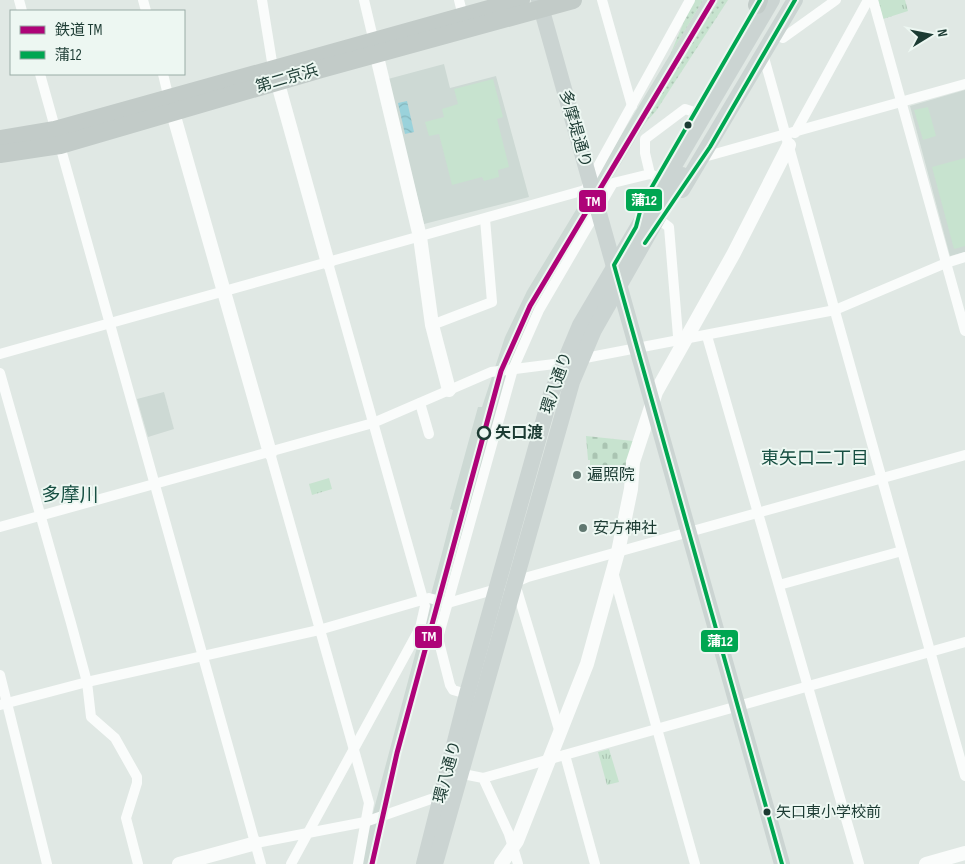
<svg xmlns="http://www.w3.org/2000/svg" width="965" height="864" font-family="'Sofia Sans Condensed','Noto Sans JP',sans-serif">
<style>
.built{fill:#cdd9d4}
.grass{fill:url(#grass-dots)}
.cemetery{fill:url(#cemetery-stones)}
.park{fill:url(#park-tufts)}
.garden{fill:#c7e3cf}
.water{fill:url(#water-waves)}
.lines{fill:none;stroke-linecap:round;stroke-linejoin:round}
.minor{stroke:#fafcfb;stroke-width:10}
.tertiary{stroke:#fafcfb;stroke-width:14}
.primary{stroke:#cbd4d2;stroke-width:16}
.trunk{stroke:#c2cbc8;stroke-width:18}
.bus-1-casing{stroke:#edf7f2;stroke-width:8}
.bus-1{stroke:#00a651;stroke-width:4}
.rail-1-casing{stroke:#edf7f2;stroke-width:9}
.rail-1{stroke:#ae0378;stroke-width:5}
.bus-dot{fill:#1c3b33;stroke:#edf7f2;stroke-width:2}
.stop-dot{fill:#edf7f2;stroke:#1c3b33;stroke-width:2.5}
.poi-dot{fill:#617871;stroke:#edf7f2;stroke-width:2}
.labels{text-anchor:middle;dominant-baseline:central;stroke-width:4;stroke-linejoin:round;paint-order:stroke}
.bus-label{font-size:15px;fill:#1c3b33;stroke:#edf7f2;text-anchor:start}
.street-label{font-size:16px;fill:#1c3b33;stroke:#edf7f2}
.stop-label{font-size:16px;font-weight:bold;fill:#1c3b33;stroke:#edf7f2;text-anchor:start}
.poi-label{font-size:16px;fill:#1c3b33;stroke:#edf7f2;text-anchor:start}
.neighbourhood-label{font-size:18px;fill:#174f42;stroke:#edf7f2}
.quarter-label{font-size:19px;fill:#174f42;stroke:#edf7f2}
.line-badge{stroke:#edf7f2;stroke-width:2}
.badge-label{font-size:14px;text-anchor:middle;font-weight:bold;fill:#fff}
</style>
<defs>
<pattern id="grass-dots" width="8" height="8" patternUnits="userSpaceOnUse" patternTransform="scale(1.25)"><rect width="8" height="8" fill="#c7e3cf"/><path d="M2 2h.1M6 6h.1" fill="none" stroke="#aac4b2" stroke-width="1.8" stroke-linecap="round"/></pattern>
<pattern id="cemetery-stones" width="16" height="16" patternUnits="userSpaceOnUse" patternTransform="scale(1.25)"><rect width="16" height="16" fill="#c7e3cf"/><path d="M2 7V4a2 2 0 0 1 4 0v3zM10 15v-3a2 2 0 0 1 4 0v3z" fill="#aac4b2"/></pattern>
<pattern id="park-tufts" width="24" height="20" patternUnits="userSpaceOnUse" patternTransform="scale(1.25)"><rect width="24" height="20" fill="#c7e3cf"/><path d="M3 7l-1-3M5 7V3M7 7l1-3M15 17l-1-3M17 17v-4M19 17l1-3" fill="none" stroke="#aac4b2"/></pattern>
<pattern id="water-waves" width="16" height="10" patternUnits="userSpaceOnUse" patternTransform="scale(1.25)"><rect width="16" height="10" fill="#9ad2db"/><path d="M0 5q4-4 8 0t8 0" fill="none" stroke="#84b5bc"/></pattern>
</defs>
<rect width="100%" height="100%" fill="#e0e8e4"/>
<!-- built -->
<g class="built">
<polygon points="703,0 719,0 542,295 512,359 429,649 387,807 376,864 362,864 369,828 442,553 453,510 450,509 478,407 482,407 505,337 527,291"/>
<polygon points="444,64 450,88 496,76 529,197 424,224 388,79"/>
<polygon points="965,90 965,252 950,256 910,106"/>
<polygon points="164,392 174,429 148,437 137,399"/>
</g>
<!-- grass -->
<g class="grass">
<polygon points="693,0 703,0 670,55"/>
<polygon points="719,0 728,0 656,111 639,130"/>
</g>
<!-- cemetery -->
<polygon class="cemetery" points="586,436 633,441 625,483 590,481 590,460 588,460"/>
<!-- park -->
<g class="park">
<polygon points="878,0 905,0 908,11 883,19"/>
<polygon points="329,478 332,489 312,495 309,484"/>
<polygon points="609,749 619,782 607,785 598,752"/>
</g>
<!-- garden -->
<g class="garden">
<polygon points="493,79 503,117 497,119 509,167 498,170 499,177 484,181 482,177 452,185 439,134 429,136 425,122 444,117 442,109 458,104 454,89"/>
<polygon points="928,107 936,136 923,140 914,110"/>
<polygon points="965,158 965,246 954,249 932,167"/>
</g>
<!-- water -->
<polygon class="water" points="407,101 414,132 405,134 398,103"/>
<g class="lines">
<!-- minor -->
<g class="minor">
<polyline points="19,0 22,11"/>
<polyline points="143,0 146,11"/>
<polyline points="262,0 273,68"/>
<polyline points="364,0 374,42"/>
<polyline points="459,0 463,16"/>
<polyline points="602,0 632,106"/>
<polyline points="873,0 965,331"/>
<polyline points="775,34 783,38 836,0"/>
<polyline points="763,54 965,776"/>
<polyline points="40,74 261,864"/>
<polyline points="163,74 169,99"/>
<polyline points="795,133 868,0"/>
<polyline points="704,157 965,84"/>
<polyline points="650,174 645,153 645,139 685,109 694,112"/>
<polyline points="658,219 669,227 679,348"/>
<polyline points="432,325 492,302 485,219"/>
<polyline points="707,336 859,864"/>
<polyline points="0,354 585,190 690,0"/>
<polyline points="580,359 835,310 946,263 965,257"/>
<polyline points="0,373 71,623 87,682 91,717 115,738 137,777 137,783 126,818 138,864"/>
<polyline points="420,403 429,434"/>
<polyline points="270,453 369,803 358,864"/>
<polyline points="0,527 373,423 491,372 562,363"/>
<polyline points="613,572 695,864"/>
<polyline points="514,583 528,577 965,455"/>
<polyline points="779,585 902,551"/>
<polyline points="516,587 560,733"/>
<polyline points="0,675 47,864"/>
<polyline points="467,694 453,690 450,685 438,638 513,369 539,310 613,183 650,174 657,177"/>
<polyline points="0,705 87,682 319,630 429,598 448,603 500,588"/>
<polyline points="565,755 595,864"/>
<polyline points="468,775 483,778 509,834 518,864"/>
<polyline points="483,778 965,642"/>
<polyline points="256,843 365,822 431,799"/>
<polyline points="291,864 420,628 425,606 328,263"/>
</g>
<!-- tertiary -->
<g class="tertiary">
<polyline points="374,44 420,237 432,325 449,390"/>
<polyline points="275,73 328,263"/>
<polyline points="173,113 270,453"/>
<polyline points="179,864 256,843"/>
<polyline points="501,864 517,841 587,664 618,552 631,489 633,462 656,392 734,253 789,145"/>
<polyline points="926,864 965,853"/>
</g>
<!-- primary -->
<g class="primary">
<polyline points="539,0 782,864"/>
<polyline points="682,190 795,0"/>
<polyline points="424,864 467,694 551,394 580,325 772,0"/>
<polyline points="435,864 572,382 594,330 682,175"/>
</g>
<!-- trunk -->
<g class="trunk">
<polyline points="757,5 759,0"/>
<polyline points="0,139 55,130 521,0"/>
<polyline points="0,154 60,145 321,69 573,0"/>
</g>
<defs>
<g id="bus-1">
<polyline points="760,0 642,204 636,227 614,265 782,864"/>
<polyline points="645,243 710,147 795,0"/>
</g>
</defs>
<!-- bus-1 casing -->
<use href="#bus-1" class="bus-1-casing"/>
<!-- bus-1 -->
<use href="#bus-1" class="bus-1"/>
<defs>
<polyline id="rail-1" points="372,864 397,753 501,371 530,306 713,0"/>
</defs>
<!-- rail-1 casing -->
<use href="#rail-1" class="rail-1-casing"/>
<!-- rail-1 -->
<use href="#rail-1" class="rail-1"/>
</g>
<!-- markers -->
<g class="bus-dot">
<circle cx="688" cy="125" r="4.5"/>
<circle cx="767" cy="812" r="4.5"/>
</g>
<circle class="stop-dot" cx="484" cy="433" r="6"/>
<g class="poi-dot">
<circle cx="577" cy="475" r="5"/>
<circle cx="583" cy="528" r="5"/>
</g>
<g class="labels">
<!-- bus labels -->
<g class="bus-label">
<text x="776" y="812">矢口東小学校前</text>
</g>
<!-- street labels -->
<g class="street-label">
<text transform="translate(287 79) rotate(-16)">第二京浜</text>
<text transform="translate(575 129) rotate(74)">多摩堤通り</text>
<text transform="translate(557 383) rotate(-71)">環八通り</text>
<text transform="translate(448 772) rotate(-75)">環八通り</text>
</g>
<!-- stop labels -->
<g class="stop-label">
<text x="495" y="433">矢口渡</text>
</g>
<!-- poi labels -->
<g class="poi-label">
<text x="587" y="475">遍照院</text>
<text x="593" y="528">安方神社</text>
</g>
<!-- neighbourhood labels -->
<g class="neighbourhood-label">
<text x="815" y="458">東矢口二丁目</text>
</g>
<!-- quarter labels -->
<g class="quarter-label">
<text x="70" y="495">多摩川</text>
</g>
</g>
<g class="line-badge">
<rect x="625" y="188" width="38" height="24" rx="5" fill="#00a651"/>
<rect x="578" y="189" width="29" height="24" rx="5" fill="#ae0378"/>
<rect x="414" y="625" width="29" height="24" rx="5" fill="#ae0378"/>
<rect x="700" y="629" width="39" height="24" rx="5" fill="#00a651"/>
</g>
<g class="badge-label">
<text x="644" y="205">蒲12</text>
<text x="593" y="206">TM</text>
<text x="429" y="641">TM</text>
<text x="720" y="646">蒲12</text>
</g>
<!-- legend -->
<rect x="10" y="10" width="175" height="65" fill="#edf7f2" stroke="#99aca6"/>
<rect x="20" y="26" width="25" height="8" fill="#ae0378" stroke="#99aca6"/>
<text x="55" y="35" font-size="15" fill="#1c3b33">鉄道 TM</text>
<rect x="20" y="51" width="25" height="8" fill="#00a651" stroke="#99aca6"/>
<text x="55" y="60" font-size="15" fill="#1c3b33">蒲12</text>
<!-- north arrow -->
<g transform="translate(930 35) rotate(80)" stroke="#edf7f2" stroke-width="4" paint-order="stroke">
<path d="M0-4L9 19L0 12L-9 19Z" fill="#1c3b33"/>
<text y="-8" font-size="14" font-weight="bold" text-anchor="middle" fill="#1c3b33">N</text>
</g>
</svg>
